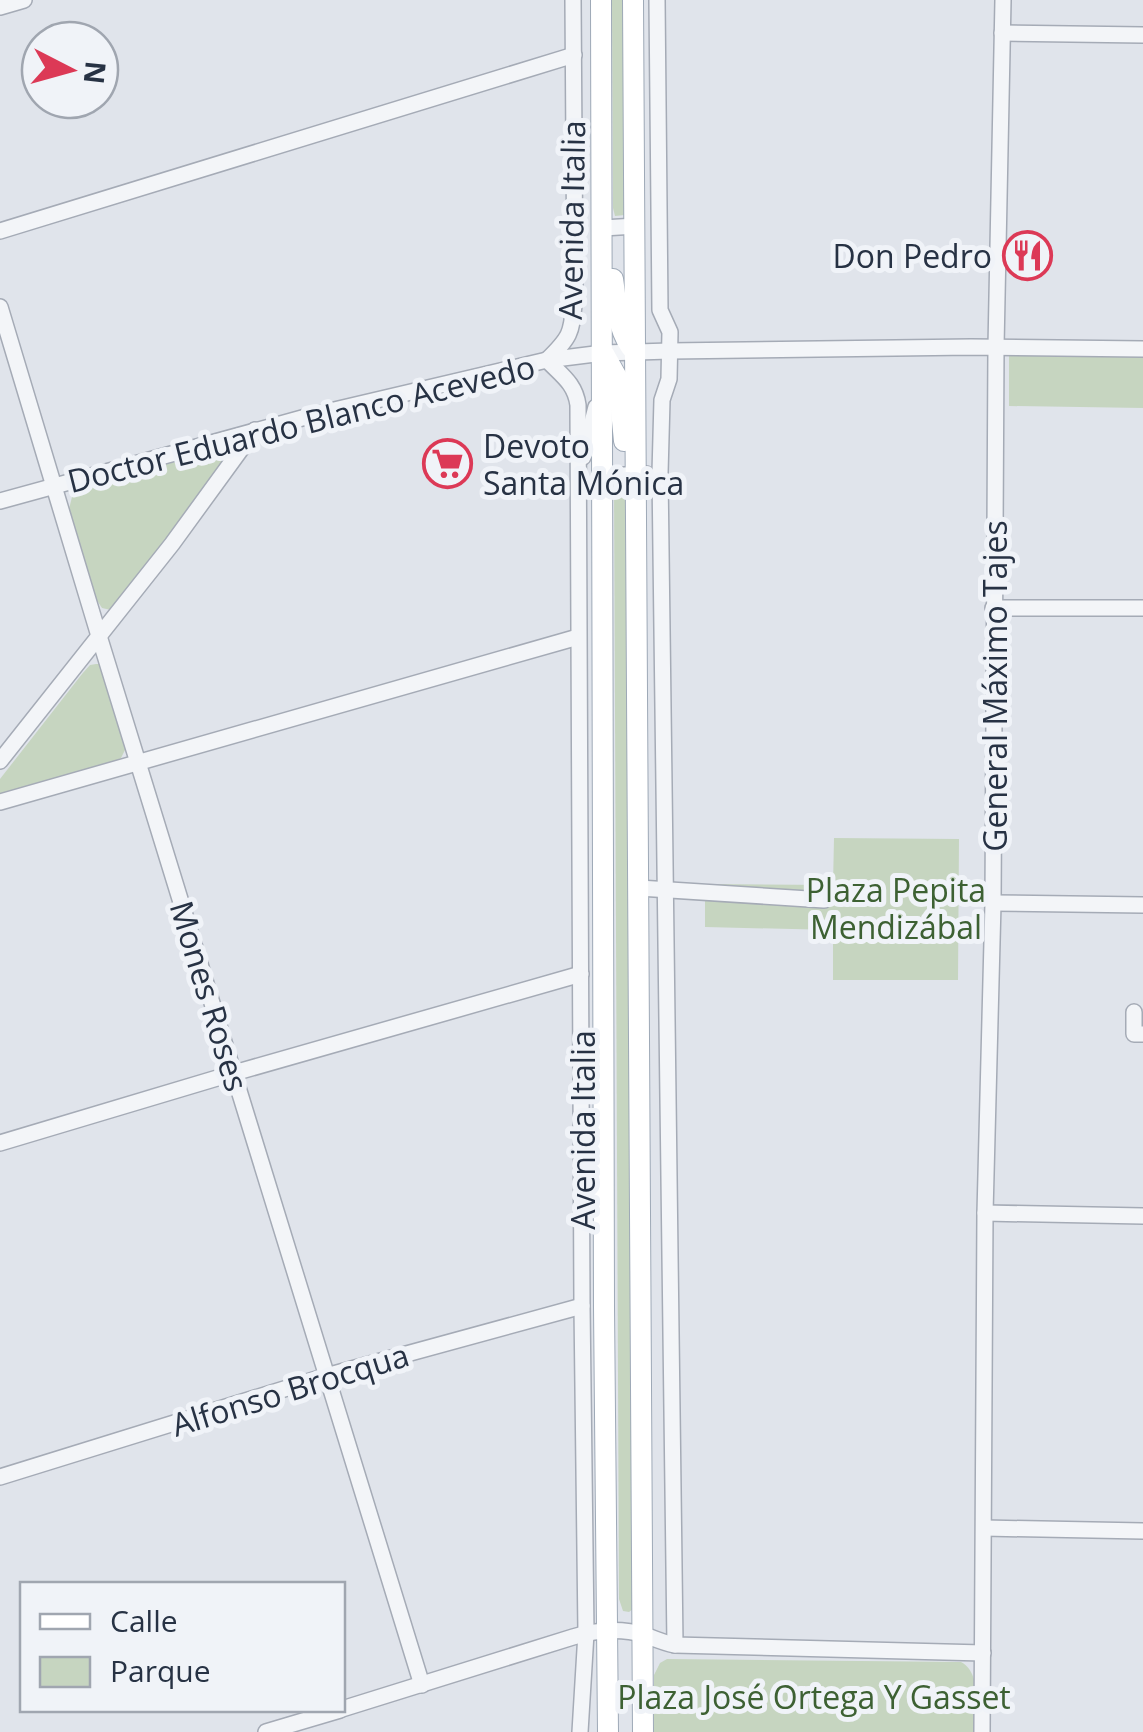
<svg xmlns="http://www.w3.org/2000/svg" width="1143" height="1732" font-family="'Open Sans',sans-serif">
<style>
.green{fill:#c6d5c0}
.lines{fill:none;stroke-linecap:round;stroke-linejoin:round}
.minor-casing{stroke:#a5abb6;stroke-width:18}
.major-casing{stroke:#9ea9b7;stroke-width:22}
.minor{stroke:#f3f5f8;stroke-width:15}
.major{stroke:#fff;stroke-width:20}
.labels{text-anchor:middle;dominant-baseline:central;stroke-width:10;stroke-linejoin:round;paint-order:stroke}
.street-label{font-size:32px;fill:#273244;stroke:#f0f3f8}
.poi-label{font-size:32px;fill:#273244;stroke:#f0f3f8;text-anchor:end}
.park-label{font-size:32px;fill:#3d6133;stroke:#f0f3f8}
</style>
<rect width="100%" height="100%" fill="#e0e4eb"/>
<!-- green -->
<g class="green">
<polygon points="612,0 627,0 625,215 615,216 613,208"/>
<polygon points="1009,354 1143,356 1143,408 1009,406"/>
<polygon points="233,444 233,448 216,475 111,610 102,608 94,596 69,509 73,493"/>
<polygon points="618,484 627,486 633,1609 629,1612 623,1611 619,1599 614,491"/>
<polygon points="96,664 100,664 126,748 121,758 113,762 0,799 0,779 82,674 90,665"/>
<polygon points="834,838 959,839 958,980 833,980 833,930 705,927 705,884 833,885"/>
<path d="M667 1659 961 1662C983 1674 975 1710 974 1732H654V1675L660 1663Z"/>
</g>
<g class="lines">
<defs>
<g id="minor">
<polyline points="657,0 660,310 670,332 669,379 662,400 660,473 675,1645"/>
<polyline points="0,7 24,0"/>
<polyline points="1002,33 1143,35"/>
<polyline points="603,228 636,226"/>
<polyline points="0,231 574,55"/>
<polyline points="0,307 99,636 422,1685"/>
<path d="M547 360C561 375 575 383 578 405L582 1306 586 1633 580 1732"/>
<path d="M547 360C574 334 571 331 575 295L573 0"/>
<polyline points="583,457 596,407"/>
<polyline points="603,476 646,474"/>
<polyline points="0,501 313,415 547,360 603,353 670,351 971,347 1143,349"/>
<polyline points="993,608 1143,608"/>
<polyline points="0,761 172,544 255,430"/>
<polyline points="0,802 578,637"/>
<polyline points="639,888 824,900"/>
<polyline points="993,903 1143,905"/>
<polyline points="1134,1012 1134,1034 1143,1034"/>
<polyline points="0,1143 234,1073 581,974"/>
<polyline points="985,1213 1143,1216"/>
<polyline points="0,1477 326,1376 582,1306"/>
<polyline points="984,1528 1143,1531"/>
<polyline points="608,1691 643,1691"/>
<path d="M342 1709 573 1637C596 1630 621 1628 645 1635 655 1639 664 1643 675 1645L983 1653"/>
<polyline points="266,1732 340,1710"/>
<polyline points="982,1732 985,1213 993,903 996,347 1003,0"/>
</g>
<g id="major">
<polyline points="601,0 604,1307 608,1732"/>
<polyline points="633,0 643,1732"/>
<path d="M613 279C617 305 617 332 635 352"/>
<polyline points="604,354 618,379 624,441"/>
</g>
</defs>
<!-- minor casing -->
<use href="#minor" class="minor-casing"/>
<!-- major casing -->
<use href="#major" class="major-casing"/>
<!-- minor -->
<use href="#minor" class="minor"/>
<!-- major -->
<use href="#major" class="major"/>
</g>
<!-- icons -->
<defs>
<symbol id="restaurant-ring" viewBox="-11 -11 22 22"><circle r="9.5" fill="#f0f3f8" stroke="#dc3956" stroke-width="1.5"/><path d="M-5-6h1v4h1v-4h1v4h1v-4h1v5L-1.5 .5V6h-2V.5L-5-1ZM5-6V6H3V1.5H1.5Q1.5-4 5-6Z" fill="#dc3956"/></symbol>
<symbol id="supermarket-ring" viewBox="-11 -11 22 22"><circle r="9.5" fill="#f0f3f8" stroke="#dc3956" stroke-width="1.5"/><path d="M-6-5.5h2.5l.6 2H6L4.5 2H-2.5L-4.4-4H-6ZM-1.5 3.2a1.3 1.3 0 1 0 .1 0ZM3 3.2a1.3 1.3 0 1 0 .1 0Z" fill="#dc3956"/></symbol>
</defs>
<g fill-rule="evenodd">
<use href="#restaurant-ring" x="1000" y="228" width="55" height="55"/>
<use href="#supermarket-ring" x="420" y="436" width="55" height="55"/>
</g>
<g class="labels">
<!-- street labels -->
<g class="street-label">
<text transform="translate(571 220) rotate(-89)">Avenida Italia</text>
<text transform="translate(301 423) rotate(-14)">Doctor Eduardo Blanco Acevedo</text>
<text transform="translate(994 686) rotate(-90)">General Máximo Tajes</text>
<text transform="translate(210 996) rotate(73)">Mones Roses</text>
<text transform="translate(582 1130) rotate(-90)">Avenida Italia</text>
<text transform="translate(290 1389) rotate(-17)">Alfonso Brocqua</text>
</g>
<!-- poi labels -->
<g class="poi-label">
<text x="992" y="255">Don Pedro</text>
<text x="483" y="445" text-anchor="start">Devoto<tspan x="483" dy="37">Santa Mónica</tspan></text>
</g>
<!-- park labels -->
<g class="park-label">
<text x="896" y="889">Plaza Pepita<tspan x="896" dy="37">Mendizábal</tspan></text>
<text x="814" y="1696">Plaza José Ortega Y Gasset</text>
</g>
</g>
<!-- legend -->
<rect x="20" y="1582" width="325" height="130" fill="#f0f3f8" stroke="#a0a6b0" stroke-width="2.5"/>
<rect x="40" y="1614" width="50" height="15" fill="#ffffff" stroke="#a0a6b0" stroke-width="2.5"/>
<text x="110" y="1632" font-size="30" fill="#273244">Calle</text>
<rect x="40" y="1657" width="50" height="30" fill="#c6d5c0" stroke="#a0a6b0" stroke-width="2.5"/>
<text x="110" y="1682" font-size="30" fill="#273244">Parque</text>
<!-- north arrow -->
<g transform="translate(70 70) rotate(96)"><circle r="48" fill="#f0f3f8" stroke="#a0a6b0" stroke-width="2.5"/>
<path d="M0-8L18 38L0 25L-18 38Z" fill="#dc3956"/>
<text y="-15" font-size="28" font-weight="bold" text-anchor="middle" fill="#273244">N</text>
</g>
</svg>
